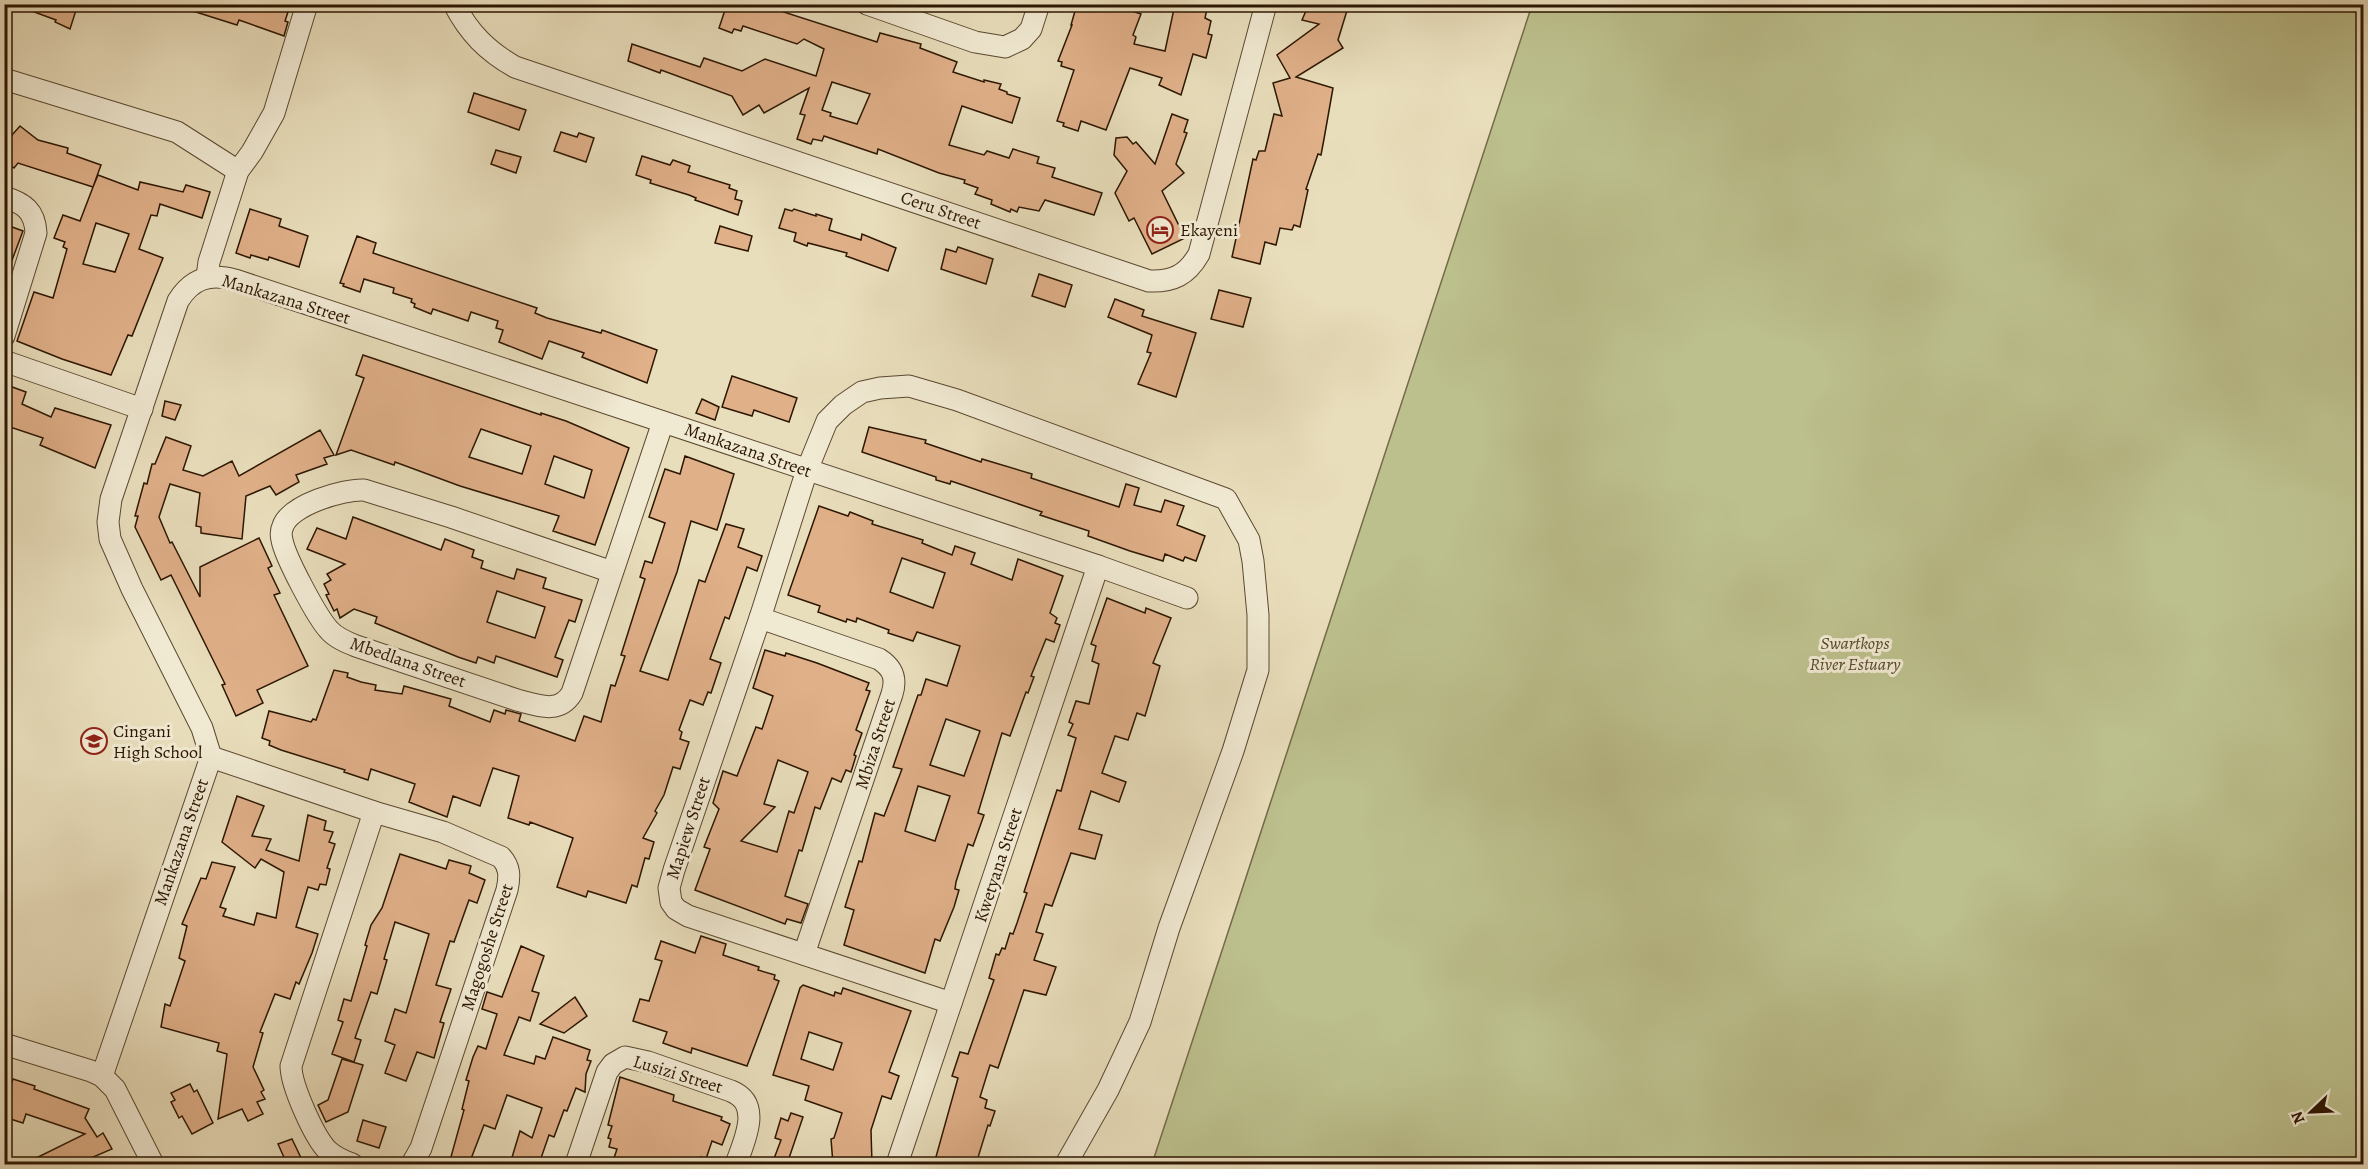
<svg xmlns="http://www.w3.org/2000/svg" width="2368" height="1169" font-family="Alegreya,serif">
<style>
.green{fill:#bcc08d;stroke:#746b48;stroke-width:1.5}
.building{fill:#e0b089;stroke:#2c1602;stroke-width:1.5;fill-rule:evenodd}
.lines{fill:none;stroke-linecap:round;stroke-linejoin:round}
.minor-casing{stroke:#5b4830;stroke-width:23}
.minor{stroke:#f1ead3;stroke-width:21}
.labels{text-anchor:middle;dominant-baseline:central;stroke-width:6;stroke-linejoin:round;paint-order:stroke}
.street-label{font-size:18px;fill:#2c1602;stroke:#f1ead3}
.poi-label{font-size:18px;fill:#2c1602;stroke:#f1ead3;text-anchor:start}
.park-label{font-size:18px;font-style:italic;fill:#57492c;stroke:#f1ead3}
</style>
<rect width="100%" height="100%" fill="#e9debc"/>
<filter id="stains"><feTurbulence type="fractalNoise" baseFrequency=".00333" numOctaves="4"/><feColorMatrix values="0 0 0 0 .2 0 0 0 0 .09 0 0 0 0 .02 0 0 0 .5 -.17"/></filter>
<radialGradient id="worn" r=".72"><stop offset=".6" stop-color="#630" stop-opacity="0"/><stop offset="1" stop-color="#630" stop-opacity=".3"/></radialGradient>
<!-- green -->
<polygon class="green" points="1532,5 2363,5 2363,1164 1152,1164"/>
<!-- building -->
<g class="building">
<polygon points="18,4 78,4 70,29 55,22 56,20 18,6"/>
<polygon points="183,4 244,4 253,9 255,4 266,4 288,12 285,21 288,22 284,36 239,20 237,25 183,8"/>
<path d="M727 4H759L877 42 880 33 921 44 920 48 957 62 953 72 984 82V80L1001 84 999 89 1007 92V94L1020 98 1012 123 962 106 949 145 984 155 987 151 1009 158 1013 149 1039 157 1037 163 1055 168 1052 177 1102 193 1094 215 1045 200 1039 211 1019 207 1017 212 1011 209 1010 212 991 204 992 200 975 194 978 188 964 183 965 180 939 173 878 149 877 154 824 136 822 141 813 139 811 144 797 139 805 115 800 114 809 88 764 113 759 105 743 115 732 96 661 70 660 73 628 61 632 44 700 67 704 58 742 71 765 59 816 76 824 49 804 39 797 44 743 26 741 31 734 29 732 33 719 28ZM832 82 870 94 857 124 830 116 831 113 822 110Z"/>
<polygon points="1077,4 1111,4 1141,14 1133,35 1136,37 1134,44 1165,51 1175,4 1188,4 1207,9 1205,18 1211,21 1208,34 1212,35 1206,58 1193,54 1181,95 1159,85 1162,78 1130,68 1106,130 1081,121 1078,131 1063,126 1064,123 1057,121 1074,70 1061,66 1062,62 1058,61 1072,25 1071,25"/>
<polygon points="1309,4 1349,4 1338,40 1343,48 1296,77 1333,88 1324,139 1321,155 1318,154 1306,189 1308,190 1300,227 1294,225 1292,230 1280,228 1276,245 1265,242 1260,264 1232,257 1253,159 1256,160 1259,151 1265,151 1274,114 1282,116 1273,83 1290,78 1277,55 1319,24 1302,20"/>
<polygon points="474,93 526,110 519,130 468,112"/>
<polygon points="1172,114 1188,120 1184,132 1187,133 1176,164 1184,173 1162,191 1185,238 1152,254 1134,218 1129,221 1115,193 1127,171 1114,155 1116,138 1127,137 1133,144 1136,142 1155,164"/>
<path d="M20 126 38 140 68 148 67 153 101 165 93 187 98 175 138 190 140 182 183 192 186 185 210 192 202 218 160 204 157 216 151 215 139 249 163 258 132 336 128 335 111 375 62 359 17 341 34 292 53 298 67 249 63 247 65 242 54 238 63 215 80 221 93 187 18 163 14 168 4 160V144ZM96 223 129 234 115 272 83 264Z"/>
<polygon points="561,132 577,137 579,133 594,138 586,162 554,151"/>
<polygon points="496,150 521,157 516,173 491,164"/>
<polygon points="642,156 670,165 673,160 690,166 688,172 730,185 729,188 737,191 735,199 742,201 738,215 695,200 696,198 689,195 650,183 651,180 636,175"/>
<polygon points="250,209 281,219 279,226 308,236 299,267 269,257 268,260 251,255 250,258 236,253"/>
<polygon points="785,209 792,211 794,209 816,216 816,214 832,219 829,230 861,240 862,234 896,248 888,271 846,256 847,253 808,243 807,246 794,241 796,233 779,228"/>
<polygon points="4,224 23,231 6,276 4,276"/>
<polygon points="720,226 752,236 748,251 715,243"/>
<polygon points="357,236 376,243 373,253 537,308 535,313 547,318 601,333 602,330 657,350 647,383 582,357 584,353 549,341 542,359 499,342 503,330 496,328 498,321 471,312 468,321 433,309 431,314 414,307 415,304 411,302 412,299 393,293 394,288 364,279 360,292 343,286 344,284 340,283"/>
<polygon points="958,247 993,259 986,284 941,269 946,249 956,252"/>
<polygon points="1039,274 1072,285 1065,307 1032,296"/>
<polygon points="1219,290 1251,298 1243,327 1211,319"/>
<polygon points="1115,299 1144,310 1142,316 1196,333 1176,397 1138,384 1151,353 1147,352 1152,335 1108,317"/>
<path d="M363 355 541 415V413L566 421 629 448 595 545 553 531 559 516 460 486 395 462 394 465 351 450 336 455 364 378 356 375ZM481 429 531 446 522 474 469 457ZM554 456 592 470 584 498 545 484Z"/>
<polygon points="732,376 797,398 789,422 754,410 752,416 722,407"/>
<polygon points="4,384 26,392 22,404 51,417 55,408 111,425 95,468 40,445 43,438 4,425"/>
<polygon points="702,399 719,407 715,420 696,413"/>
<polygon points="165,401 181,405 175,420 162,416"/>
<polygon points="869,427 926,440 925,443 981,462 982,459 1032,474 1031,478 1119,507 1126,484 1139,488 1134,505 1161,512 1165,500 1184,506 1177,525 1205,536 1196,561 1185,557 1183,561 1165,554 1163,561 1130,551 1088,536 1089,531 1040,515 1042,512 951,481 950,484 936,480 936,477 862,452"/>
<polygon points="320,430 334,455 324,458 327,464 296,475 299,482 276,495 270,486 246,496 242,539 201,533 201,527 196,526 200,493 170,484 159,517 170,543 172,542 200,597 200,567 259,538 272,566 268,568 280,593 274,595 308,666 257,690 263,703 236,716 222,685 225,684 171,575 161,580 135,527 138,516 135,516 144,483 147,484 152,464 155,464 166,437 191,446 183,470 203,476 232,461 239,476"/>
<polygon points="685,456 734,474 717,530 691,521 677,572 640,671 668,680 699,580 705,582 726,524 744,529 738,547 762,556 757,571 747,567 729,619 725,617 710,659 721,663 711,693 708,692 703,705 690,700 679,730 682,732 680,739 689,742 680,769 673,767 664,795 655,811 657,813 643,838 654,842 649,859 645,858 637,887 632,885 626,903 588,891 586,897 557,887 573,838 530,822 529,825 508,818 519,776 493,768 480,806 453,796 447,817 409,802 415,784 371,769 368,780 344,772 345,770 281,750 269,745 270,741 262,738 269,711 311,722 313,719 316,720 334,670 348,673 347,677 361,682 376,685 375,690 402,694 404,686 451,699 449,706 490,722 494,710 505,714 506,710 521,714 519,721 575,741 584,716 601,722 611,685 615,686 625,656 621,655 645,579 640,577 645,561 652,563 665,523 649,517 665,469 680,474"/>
<path d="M819 506 848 516 850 512 873 521 872 524 923 540 922 543 952 555 955 546 975 553 971 564 1012 580 1018 559 1063 576 1050 613 1057 618 1055 623 1060 625 1054 642 1046 639 1031 676 1034 677 1028 693 1026 692 1010 736 1002 733 978 813 984 815 973 846 968 844 956 882 955 889 959 890 954 907 940 941 935 939 925 973 844 945 854 910 845 907 859 861 862 862 875 813 884 816 902 769 893 767 918 695H921L926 679 947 686 960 646 917 632 913 641 888 633 889 630 857 618 856 622 847 619 846 622 818 612 820 606 788 595ZM902 558 945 573 933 608 890 592ZM946 719 980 731 964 776 930 765ZM918 786 950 796 935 841 905 831Z"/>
<path d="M353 517 441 550 445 539 474 550 472 557 483 561 481 568 514 579 517 569 546 578 543 588 582 600 575 622 569 620 555 657 563 660 557 677 496 656 494 663 478 657 476 663 458 657 375 623 377 617 354 609 340 618 337 609 334 611 326 595 329 594 324 584 331 580 327 574 345 564 307 549 317 528 346 539ZM497 591 545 607 535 638 487 622Z"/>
<polygon points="1107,598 1145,613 1146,608 1171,618 1153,663 1160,666 1145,716 1137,713 1128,740 1115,736 1102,773 1126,782 1119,802 1091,791 1079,829 1102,835 1095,859 1071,853 1052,906 1045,904 1036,932 1043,934 1034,960 1056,967 1046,995 1024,990 998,1068 990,1065 980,1097 987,1100 985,1108 995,1111 990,1126 988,1125 976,1164 934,1164 958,1078 952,1076 960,1052 968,1054 994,980 989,978 996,954 999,955 1002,948 1005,949 1010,933 1013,934 1017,923 1027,893 1024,892 1057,790 1061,791 1076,738 1068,735 1073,724 1069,722 1076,701 1089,704 1099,664 1092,661 1096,646 1091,644"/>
<path d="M765 650 785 656 786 653 817 663 869 683 866 690 870 691 856 730 862 733 854 755 856 756 851 772 846 770 841 782 832 778 820 809 815 807 802 851 799 850 785 896 808 904 801 923 787 919 785 924 695 890 710 849 704 847 719 809 713 803 723 771 737 776 756 727 762 729 773 696 753 688ZM778 760 808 772 794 813 789 811 777 852 741 841 775 807 764 804Z"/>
<polygon points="237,796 264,806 252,836 271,839 266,850 299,861 308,815 326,821 324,830 333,832 329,842 335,844 327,868 330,869 326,885 320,884 318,890 308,887 296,927 318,934 312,953 299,984 296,982 290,999 275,994 260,1032 263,1033 253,1067 264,1090 261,1092 265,1099 257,1102 263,1114 248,1121 242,1109 218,1119 227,1054 217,1051 219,1043 161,1027 165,1004 170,1006 185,961 179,958 187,926 182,924 201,878 206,879 212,862 235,867 220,907 226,909 223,916 254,925 257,913 276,918 284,872 261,859 255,868 222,842"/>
<polygon points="400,854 446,869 449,860 471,866 469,873 485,880 477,903 469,900 454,942 450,941 436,985 451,989 440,1022 444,1023 434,1058 417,1052 406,1081 385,1073 395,1045 385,1041 395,1009 406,1013 429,934 395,922 384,959 387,960 377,994 371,992 355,1038 361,1040 354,1062 332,1054 343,1022 338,1020 344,999 351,1001 367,946 365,945 371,925 382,908"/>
<polygon points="701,936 726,944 723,955 759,967 758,970 775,975 774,979 779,981 747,1066 692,1048 691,1053 663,1043 667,1032 633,1021 640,999 649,1001 662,961 655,959 661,941 695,953"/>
<polygon points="521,946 544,956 532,991 539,993 530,1021 519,1017 504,1055 534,1064 536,1056 545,1059 553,1037 590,1050 587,1060 591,1061 586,1074 585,1092 576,1088 567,1111 564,1110 554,1137 549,1135 539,1164 510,1164 520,1131 532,1138 542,1108 507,1095 495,1129 484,1125 469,1164 449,1164 464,1110 462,1109 469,1081 466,1080 473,1057 478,1046 486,1049 497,1014 482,1009 487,992 502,997"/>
<path d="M803 985 834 996 835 992 841 994 843 988 911 1011 889 1072 899 1076 891 1099 882 1096 871 1130 872 1164H833L831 1139 834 1138 842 1113 805 1100 809 1086 773 1075 800 988ZM809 1032 842 1043 833 1070 801 1059Z"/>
<polygon points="575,997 587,1016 564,1033 540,1024"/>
<polygon points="342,1059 363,1065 348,1112 326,1122 318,1105 328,1100"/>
<polygon points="620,1077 674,1095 673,1101 722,1117 721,1120 730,1124 722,1145 712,1141 706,1159 701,1157 698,1164 612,1164 617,1149 609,1147 611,1139 608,1138 612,1126 608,1125"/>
<polygon points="13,1079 35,1086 34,1089 89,1109 85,1118 97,1137 103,1133 112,1149 77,1164 24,1164 85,1134 26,1114 23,1123 4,1117 4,1104"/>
<polygon points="190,1084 194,1092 197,1090 213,1123 192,1134 182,1116 179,1118 171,1102 175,1100 171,1093"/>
<polygon points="791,1113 803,1117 787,1164 772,1164 781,1140 775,1138 781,1118 788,1121"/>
<polygon points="363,1120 386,1127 379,1148 357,1141"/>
<polygon points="292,1139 304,1164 287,1164 278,1144"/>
</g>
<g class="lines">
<defs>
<g id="minor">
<path d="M454 4C469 33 487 51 515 67L1149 281C1173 282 1187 275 1199 254L1266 4"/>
<polyline points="867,4 975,42 1005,47 1022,39 1031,29 1039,4"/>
<polyline points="4,79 177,132 238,171"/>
<path d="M4 197C24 203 35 211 36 233L4 336"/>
<polyline points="207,277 209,262 238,171 252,152 274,113 307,4"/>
<polyline points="4,361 142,409"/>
<path d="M612 572 451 517 364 490C343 489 290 505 283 526 281 530 281 536 282 540 285 557 317 617 329 630 336 638 346 642 356 646L517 700C537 705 559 715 572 693L663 422"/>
<path d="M760 618 879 659C893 668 897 678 892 694L804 954"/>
<path d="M211 757 374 812 443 832 501 857C510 867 510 876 507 890L421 1148 412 1164"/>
<polyline points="951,1003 688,916 676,909 671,902 669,888 674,870 760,618 807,470 827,421 843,405 862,392 880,388 909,386 957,400 1226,499 1249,540 1253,561 1258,615 1258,670 1233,751 1169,928 1140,1022 1108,1090 1066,1164"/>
<polyline points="4,1044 91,1071 102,1076 115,1089 153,1164"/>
<path d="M102 1076 211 757 202 728 132 589 110 539 108 522 111 499 178 301C192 278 210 273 235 280L1098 566 1187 598"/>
<path d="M352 1164C343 1161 335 1157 328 1151 314 1137 291 1085 291 1066L374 812"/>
<path d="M576 1164 607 1072 613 1064 625 1057 648 1062 731 1091C763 1104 744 1141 736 1164"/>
<polyline points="897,1164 1098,566"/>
</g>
</defs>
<!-- minor casing -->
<use href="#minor" class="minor-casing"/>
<!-- minor -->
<use href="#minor" class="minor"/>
</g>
<!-- icons -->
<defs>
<symbol id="hotel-ring" viewBox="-11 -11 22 22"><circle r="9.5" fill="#f1ead3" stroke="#8f2418" stroke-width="1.5"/><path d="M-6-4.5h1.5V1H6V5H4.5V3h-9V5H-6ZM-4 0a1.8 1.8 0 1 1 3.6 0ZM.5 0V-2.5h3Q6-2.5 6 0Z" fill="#8f2418"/></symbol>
<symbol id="school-ring" viewBox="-11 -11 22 22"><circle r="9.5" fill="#f1ead3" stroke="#8f2418" stroke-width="1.5"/><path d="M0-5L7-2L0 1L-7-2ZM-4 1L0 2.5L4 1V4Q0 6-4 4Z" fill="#8f2418"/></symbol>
</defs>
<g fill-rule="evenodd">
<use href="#hotel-ring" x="1145" y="215" width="30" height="30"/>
<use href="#school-ring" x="79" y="726" width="30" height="30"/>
</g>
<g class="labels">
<!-- street labels -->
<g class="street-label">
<text transform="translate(941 210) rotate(19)">Ceru Street</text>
<text transform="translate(286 299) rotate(17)">Mankazana Street</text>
<text transform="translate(748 450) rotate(19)">Mankazana Street</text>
<text transform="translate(408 662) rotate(19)">Mbedlana Street</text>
<text transform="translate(875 744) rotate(-72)">Mbiza Street</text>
<text transform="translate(688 828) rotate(-72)">Mapiew Street</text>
<text transform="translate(181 842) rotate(-71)">Mankazana Street</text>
<text transform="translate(998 865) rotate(-72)">Kwetyana Street</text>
<text transform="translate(487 947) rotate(-72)">Magogoshe Street</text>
<text transform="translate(678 1074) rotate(17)">Lusizi Street</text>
</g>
<!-- poi labels -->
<g class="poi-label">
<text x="1180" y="230">Ekayeni</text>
<text x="113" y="731">Cingani<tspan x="113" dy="21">High School</tspan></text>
</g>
<!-- park labels -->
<g class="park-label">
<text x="1855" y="643">Swartkops<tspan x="1855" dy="21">River Estuary</tspan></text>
</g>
</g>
<!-- margin -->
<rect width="2368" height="1169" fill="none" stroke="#e9debc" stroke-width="24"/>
<rect x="6" y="6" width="2356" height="1157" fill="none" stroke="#2c1602" stroke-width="3"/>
<rect x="12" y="12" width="2344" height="1145" fill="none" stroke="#2c1602" stroke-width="1.5"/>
<!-- north arrow -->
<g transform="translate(2311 1112) rotate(247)" stroke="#f1ead3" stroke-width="4.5" paint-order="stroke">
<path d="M0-4.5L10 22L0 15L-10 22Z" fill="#2c1602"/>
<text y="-9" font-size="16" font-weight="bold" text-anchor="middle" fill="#2c1602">N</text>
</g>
<rect width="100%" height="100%" filter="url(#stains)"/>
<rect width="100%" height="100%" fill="url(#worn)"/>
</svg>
